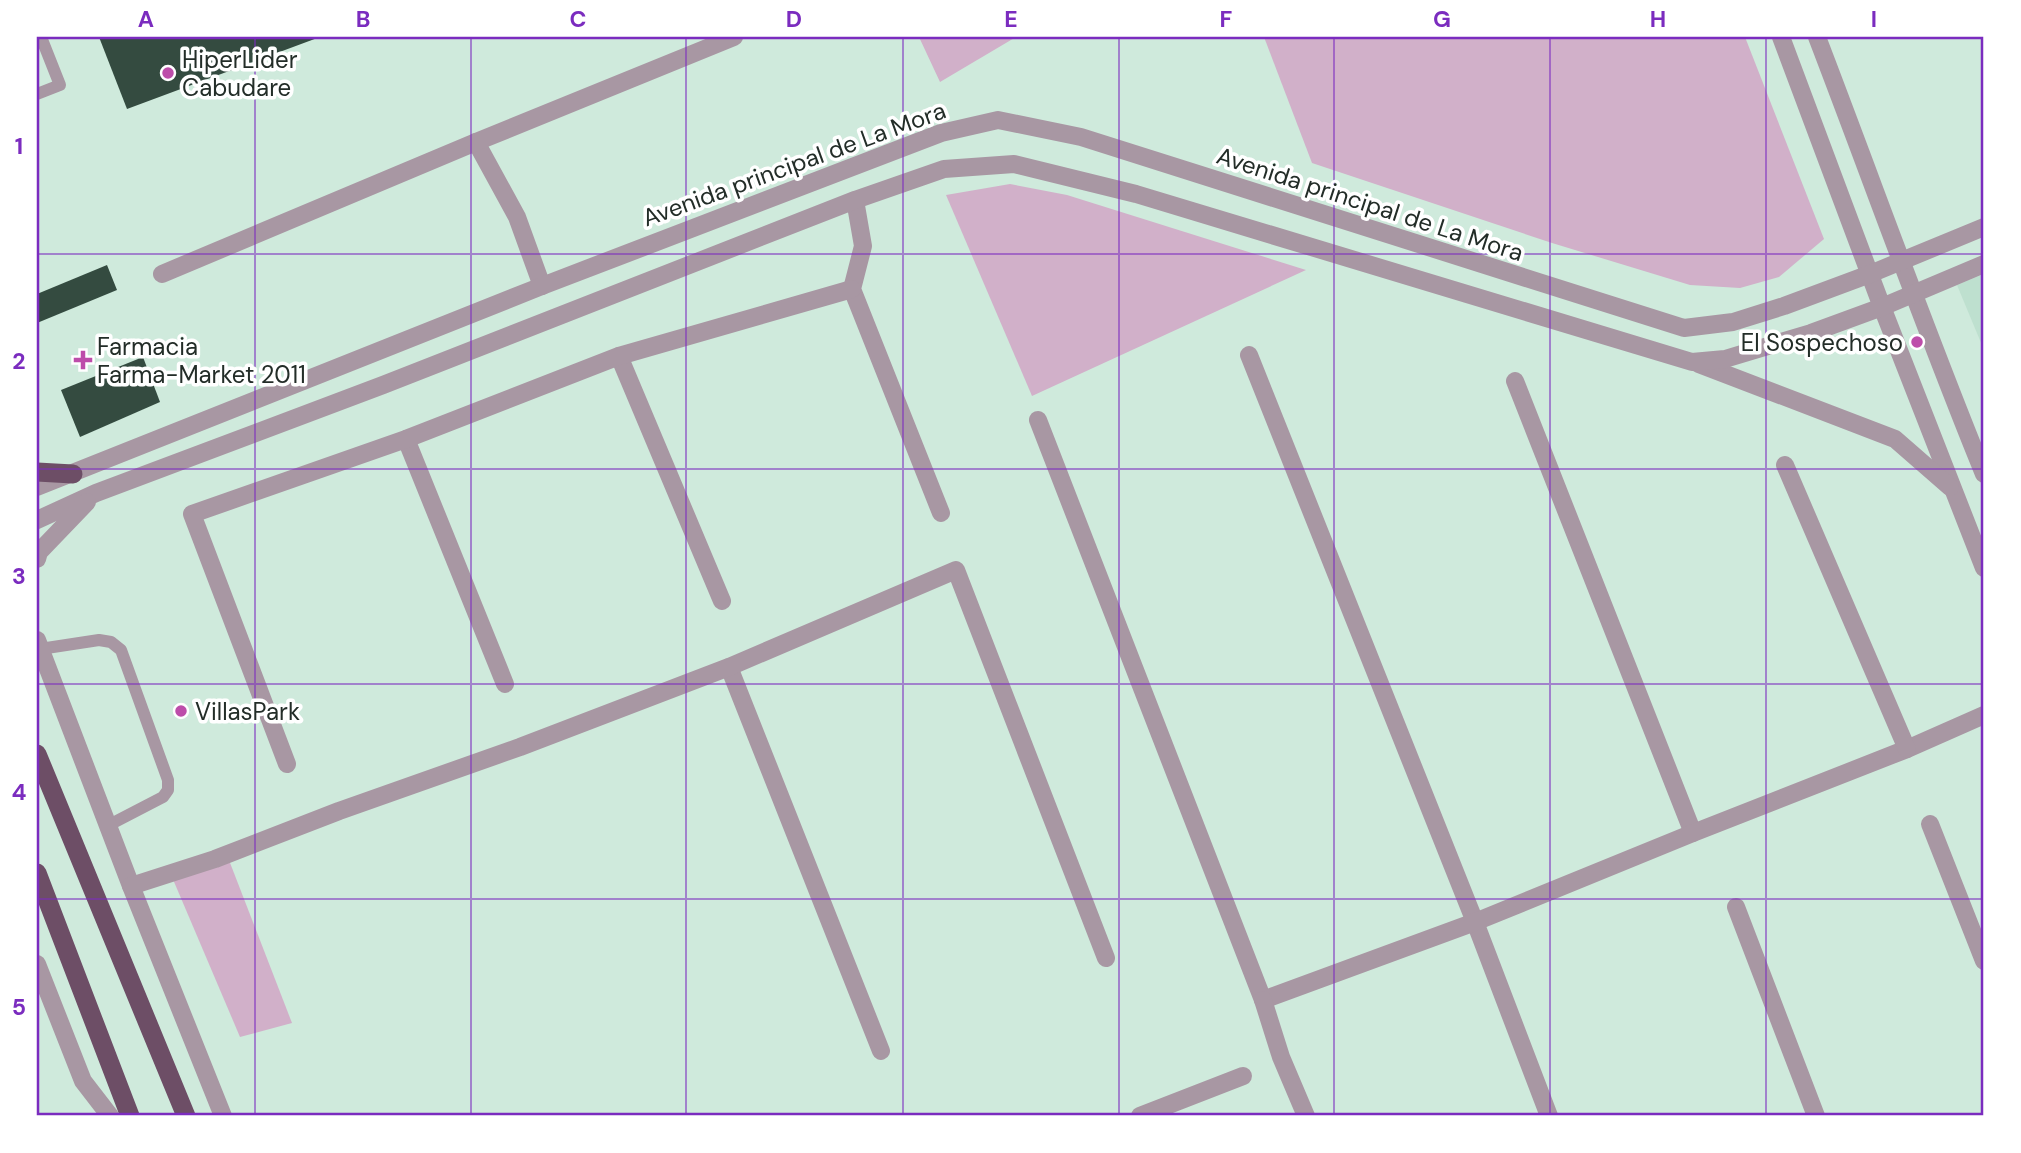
<svg xmlns="http://www.w3.org/2000/svg" width="2021" height="1153" font-family="'DM Sans',sans-serif">
<style>
.built{fill:#bee0cf}
.green{fill:#d1b0c9}
.building{fill:#344b40}
.lines{fill:none;stroke-linecap:round;stroke-linejoin:round}
.service{stroke:#a897a3;stroke-width:12}
.minor{stroke:#a897a3;stroke-width:18}
.trunk{stroke:#6d4e66;stroke-width:19}
.grid{fill:none;stroke:#7b2cbf;stroke-width:2;stroke-opacity:0.55}
.poi-dot{fill:#bd4daa;stroke:#fff;stroke-width:2.5}
.labels{text-anchor:middle;dominant-baseline:central;stroke-width:7;stroke-linejoin:round;paint-order:stroke}
.poi-label{font-size:24px;fill:#232d28;stroke:#fff;text-anchor:start}
.street-label{font-size:24px;fill:#232d28;stroke:#fff}
.neatline{fill:none;stroke:#7b2cbf;stroke-width:2.5}
.grid-label{font-size:23px;text-anchor:middle;font-weight:bold;fill:#7b2cbf}
</style>
<rect width="100%" height="100%" fill="#cfeadc"/>
<!-- built -->
<polygon class="built" points="1984,274 1984,350 1957,285"/>
<!-- green -->
<g class="green">
<polygon points="919,37 1016,37 940,82"/>
<polygon points="1264,37 1745,37 1824,239 1779,277 1740,288 1690,285 1552,243 1312,163"/>
<polygon points="1010,184 1067,195 1306,270 1032,396 946,195"/>
<polygon points="227,855 292,1023 240,1037 169,870"/>
</g>
<!-- building -->
<g class="building">
<polygon points="99,37 320,37 127,109"/>
<polygon points="107,265 117,290 37,323 37,294"/>
<polygon points="143,357 160,402 80,437 61,390"/>
</g>
<g class="lines">
<!-- service -->
<g class="service">
<polyline points="37,94 60,85 41,37"/>
<polyline points="40,649 99,640 111,642 121,650 168,780 168,790 163,797 109,825"/>
</g>
<!-- minor -->
<g class="minor">
<polyline points="1781,37 1882,307 1984,568"/>
<path d="M1817 37C1873 183 1925 330 1984 474"/>
<polyline points="476,142 517,217 542,286"/>
<polyline points="855,200 863,246 852,289 941,513"/>
<polyline points="162,274 476,142 734,37"/>
<polyline points="1249,355 1475,922 1549,1116"/>
<polyline points="619,356 722,601"/>
<polyline points="1699,364 1895,439 1950,487"/>
<polyline points="1515,381 1693,833"/>
<polyline points="1038,420 1263,1000 1475,922 1693,833 1907,749 1984,715"/>
<polyline points="406,439 505,684"/>
<polyline points="1785,465 1907,749"/>
<polyline points="37,487 542,286 941,133 998,120 1081,137 1684,328 1733,322 1784,306 1870,274 1984,227"/>
<polyline points="37,520 96,493 383,385 855,200 944,169 1014,164 1136,194 1692,362 1725,359 1811,333 1882,307 1984,264"/>
<polyline points="37,559 39,552 87,502"/>
<polyline points="37,640 131,886 223,1116"/>
<polyline points="729,667 881,1051"/>
<polyline points="287,764 192,514 406,439 619,356 852,289"/>
<polyline points="1930,824 1984,961"/>
<polyline points="131,886 215,859 339,811 520,747 729,667 956,570 1106,958"/>
<polyline points="1736,907 1816,1116"/>
<polyline points="37,964 83,1081 110,1116"/>
<polyline points="1263,1000 1281,1057 1306,1116"/>
<polyline points="1140,1116 1243,1076"/>
</g>
<!-- trunk -->
<g class="trunk">
<polyline points="37,472 73,474"/>
<polyline points="37,754 186,1116"/>
<polyline points="37,873 130,1116"/>
</g>
</g>
<!-- grid -->
<path class="grid" d="M255 37V1116M471 37V1116M686 37V1116M903 37V1116M1119 37V1116M1334 37V1116M1550 37V1116M1766 37V1116M37 254H1984M37 469H1984M37 684H1984M37 899H1984"/>
<!-- markers -->
<g class="poi-dot">
<circle cx="168" cy="73" r="7"/>
<circle cx="1917" cy="342" r="7"/>
<path d="M79.5 349.5h7v7h7v7h-7v7h-7v-7h-7v-7h7z"/>
<circle cx="181" cy="711" r="7"/>
</g>
<g class="labels">
<!-- poi labels -->
<g class="poi-label">
<text x="182" y="59">HiperLider<tspan x="182" dy="28">Cabudare</tspan></text>
<text x="1903" y="342" text-anchor="end">El Sospechoso</text>
<text x="97" y="346">Farmacia<tspan x="97" dy="28">Farma-Market 2011</tspan></text>
<text x="195" y="711">VillasPark</text>
</g>
<!-- street labels -->
<g class="street-label">
<text transform="translate(794 164) rotate(-20)">Avenida principal de La Mora</text>
<text transform="translate(1370 204) rotate(18)">Avenida principal de La Mora</text>
</g>
</g>
<!-- border -->
<rect width="2021" height="1153" fill="none" stroke="#ffffff" stroke-width="77"/>
<rect x="38" y="38" width="1944" height="1076" class="neatline"/>
<g class="grid-label">
<text x="146" y="27">A</text>
<text x="363" y="27">B</text>
<text x="578" y="27">C</text>
<text x="794" y="27">D</text>
<text x="1011" y="27">E</text>
<text x="1226" y="27">F</text>
<text x="1442" y="27">G</text>
<text x="1658" y="27">H</text>
<text x="1874" y="27">I</text>
<text x="19" y="154">1</text>
<text x="19" y="369">2</text>
<text x="19" y="584">3</text>
<text x="19" y="800">4</text>
<text x="19" y="1015">5</text>
</g>
</svg>
